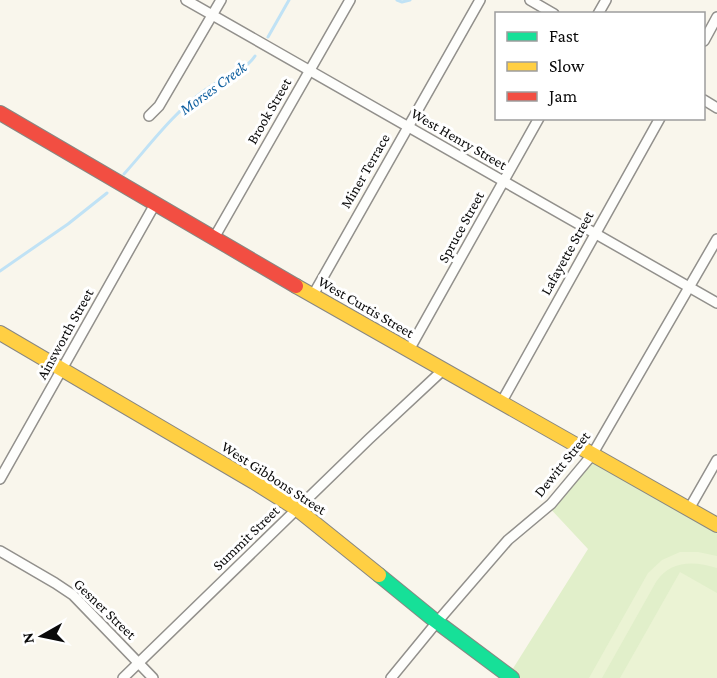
<svg xmlns="http://www.w3.org/2000/svg" width="717" height="678" font-family="'Crimson Pro',serif">
<style>
.green{fill:#e1efca}
.pitch{fill:#ebf3d4}
.lines{fill:none;stroke-linecap:round;stroke-linejoin:round}
.stream{stroke:#c0e2f5;stroke-width:3}
.street-casing{stroke:#92908c;stroke-width:12}
.fast-casing{stroke:#888782;stroke-width:16}
.slow-casing{stroke:#888782;stroke-width:16}
.jam-casing{stroke:#888782;stroke-width:16}
.street{stroke:#fefefc;stroke-width:9}
.fast{stroke:#16e098;stroke-width:14}
.slow{stroke:#ffcf43;stroke-width:14}
.jam{stroke:#f24e42;stroke-width:14}
.labels{text-anchor:middle;dominant-baseline:central;stroke-width:6;stroke-linejoin:round;paint-order:stroke}
.street-label{font-size:15px;fill:#0a0a0a;stroke:#fff}
.water-label{font-size:16px;font-style:italic;fill:#0f5f9f;stroke:#fff}
</style>
<rect width="100%" height="100%" fill="#f9f6ec"/>
<!-- green -->
<polygon class="green" points="595,451 717,522 717,678 507,678 588,549 546,504"/>
<!-- pitch -->
<g class="pitch">
<path d="M680 552H698L717 556V568C694 561 671 560 656 582L602 678H589L648 573 662 560Z"/>
<polygon points="680,572 717,593 717,678 620,678"/>
</g>
<g class="lines">
<!-- stream -->
<g class="stream">
<polyline points="397,0 402,2 410,0"/>
<polyline points="268,37 289,0"/>
<path d="M124 174C150 145 173 113 205 90 221 78 243 73 255 56"/>
<polyline points="0,271 68,224 107,193"/>
</g>
<defs>
<g id="street">
<polyline points="186,0 717,303"/>
<polyline points="530,0 554,14"/>
<polyline points="598,14 606,0"/>
<polyline points="704,41 717,17"/>
<polyline points="704,100 717,108"/>
<polyline points="149,116 159,106 221,0"/>
<polyline points="214,238 350,0"/>
<polyline points="313,295 480,0"/>
<polyline points="409,350 539,118"/>
<polyline points="501,403 660,118"/>
<polyline points="0,479 155,204"/>
<polyline points="689,509 717,460"/>
<polyline points="0,551 55,583 73,595 153,678"/>
<polyline points="123,678 369,439 443,370"/>
<polyline points="391,678 437,622 508,540 551,504 592,455 717,239"/>
</g>
<polyline id="fast" points="379,575 433,619 512,678"/>
<g id="slow">
<polyline points="296,286 717,525"/>
<polyline points="0,333 254,482 297,509 379,575"/>
</g>
<polyline id="jam" points="0,113 296,286"/>
</defs>
<!-- street casing -->
<use href="#street" class="street-casing"/>
<!-- fast casing -->
<use href="#fast" class="fast-casing"/>
<!-- slow casing -->
<use href="#slow" class="slow-casing"/>
<!-- jam casing -->
<use href="#jam" class="jam-casing"/>
<!-- street -->
<use href="#street" class="street"/>
<!-- fast -->
<use href="#fast" class="fast"/>
<!-- slow -->
<use href="#slow" class="slow"/>
<!-- jam -->
<use href="#jam" class="jam"/>
</g>
<g class="labels">
<!-- street labels -->
<g class="street-label">
<text transform="translate(269 111) rotate(-60)">Brook Street</text>
<text transform="translate(459 139) rotate(30)">West Henry Street</text>
<text transform="translate(365 171) rotate(-60)">Miner Terrace</text>
<text transform="translate(461 227) rotate(-61)">Spruce Street</text>
<text transform="translate(567 253) rotate(-61)">Lafayette Street</text>
<text transform="translate(366 307) rotate(30)">West Curtis Street</text>
<text transform="translate(65 334) rotate(-61)">Ainsworth Street</text>
<text transform="translate(562 464) rotate(-51)">Dewitt Street</text>
<text transform="translate(274 478) rotate(33)">West Gibbons Street</text>
<text transform="translate(246 538) rotate(-44)">Summit Street</text>
<text transform="translate(105 609) rotate(44)">Gesner Street</text>
</g>
<!-- water labels -->
<g class="water-label">
<text transform="translate(213 88) rotate(-36)">Morses Creek</text>
</g>
</g>
<!-- legend -->
<rect x="495" y="12" width="210" height="108" fill="#ffffff" stroke="#9d9d9d" stroke-width="1.5"/>
<rect x="507" y="32" width="30" height="9" fill="#16e098" stroke="#9d9d9d" stroke-width="1.5"/>
<text x="549" y="42" font-size="18" fill="#0a0a0a">Fast</text>
<rect x="507" y="62" width="30" height="9" fill="#ffcf43" stroke="#9d9d9d" stroke-width="1.5"/>
<text x="549" y="72" font-size="18" fill="#0a0a0a">Slow</text>
<rect x="507" y="92" width="30" height="9" fill="#f24e42" stroke="#9d9d9d" stroke-width="1.5"/>
<text x="549" y="102" font-size="18" fill="#0a0a0a">Jam</text>
<!-- north arrow -->
<g transform="translate(42 636) rotate(261)" stroke="#ffffff" stroke-width="4.5" paint-order="stroke">
<path d="M0-4.5L10 22L0 15L-10 22Z" fill="#0a0a0a"/>
<text y="-9" font-size="16" font-weight="bold" text-anchor="middle" fill="#0a0a0a">N</text>
</g>
</svg>
